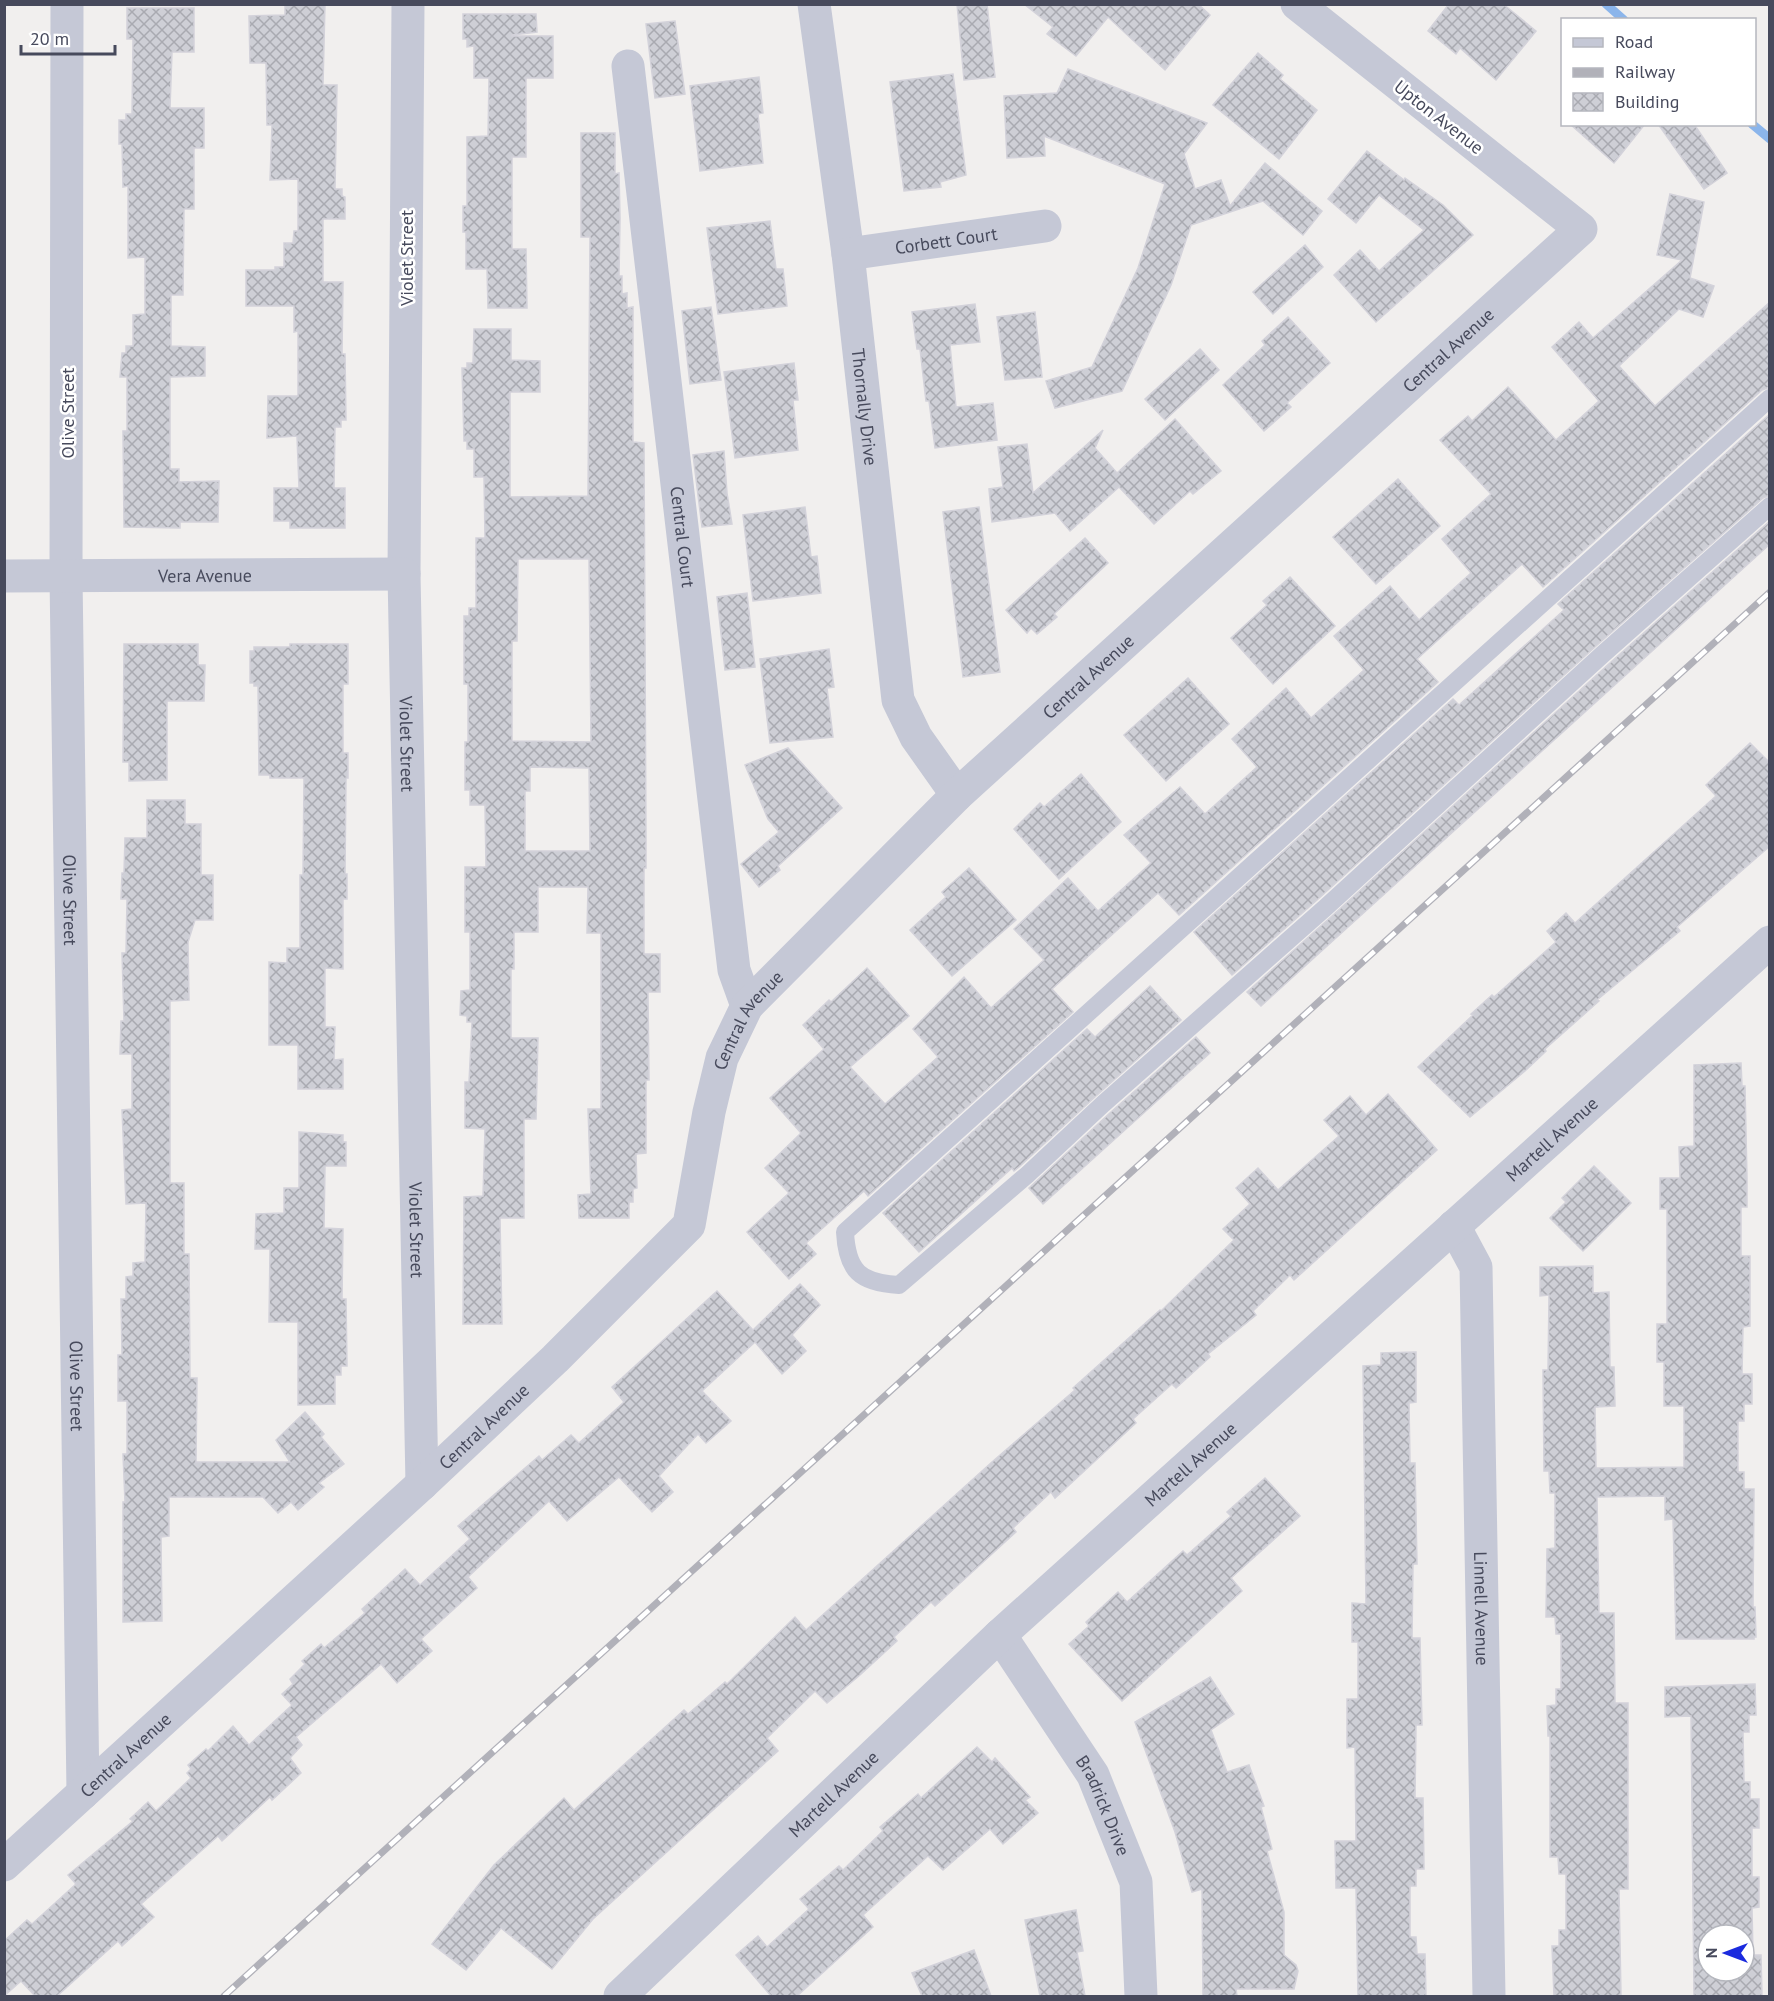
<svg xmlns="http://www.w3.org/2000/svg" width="1774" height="2001" font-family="'PT Sans',sans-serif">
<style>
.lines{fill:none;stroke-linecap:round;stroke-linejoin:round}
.stream{stroke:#8bb5eb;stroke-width:9}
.building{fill:url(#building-cross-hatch);stroke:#d3d2da;stroke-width:1.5;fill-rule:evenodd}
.service{stroke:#c5c8d6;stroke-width:18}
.minor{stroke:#c5c8d6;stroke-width:33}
.rail-casing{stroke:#b1b1b9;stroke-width:7}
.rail{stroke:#fff;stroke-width:4.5;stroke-dasharray:14;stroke-linecap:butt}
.labels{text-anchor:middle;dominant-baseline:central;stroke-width:5;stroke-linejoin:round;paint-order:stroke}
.street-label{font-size:18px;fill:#474a5c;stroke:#fff}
</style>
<defs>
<pattern id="building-cross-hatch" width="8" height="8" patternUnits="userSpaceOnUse" patternTransform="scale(1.5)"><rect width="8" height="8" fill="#cecfd6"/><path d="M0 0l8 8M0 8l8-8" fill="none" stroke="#a9aab1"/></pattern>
</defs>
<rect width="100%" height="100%" fill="#f1efee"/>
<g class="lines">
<!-- stream -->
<g class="stream">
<polyline points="1606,4 1624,20"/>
<polyline points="1752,124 1770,139"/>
</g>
</g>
<!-- building -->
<g class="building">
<polygon points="285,4 325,4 323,85 337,85 335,189 342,189 342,196 345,197 345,219 323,219 323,282 343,282 342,354 345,354 346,420 341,420 341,427 335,427 334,488 345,488 345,528 290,528 290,521 274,521 274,488 299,488 297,436 267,438 268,396 298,396 298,331 294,332 294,306 246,306 246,270 275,270 275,267 284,267 284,243 293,243 294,231 298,231 298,179 270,180 272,125 267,125 266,63 250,63 249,16 285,15"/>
<polygon points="957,4 987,4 995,77 964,80"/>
<polygon points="1024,4 1198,4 1210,15 1165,70 1108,17 1076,56 1047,34 1053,27"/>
<polygon points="1449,4 1503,4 1536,31 1496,80 1460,48 1456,54 1428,31"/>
<polygon points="127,8 194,8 194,52 172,52 170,108 204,108 204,148 194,148 194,209 184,209 183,295 171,295 171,346 205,347 205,376 170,377 170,469 179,469 179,482 219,481 218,522 180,522 180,528 124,527 123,431 127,431 127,377 120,377 122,353 126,353 126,346 133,346 133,315 145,314 145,257 128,258 128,186 123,187 122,144 119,144 119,120 126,120 126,114 132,114 133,39 127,39"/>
<polygon points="463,14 536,14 537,32 512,35 512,36 553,36 553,78 526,78 526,157 512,157 512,249 526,249 527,308 488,308 487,269 466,269 466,232 463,232 463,206 467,206 467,137 488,136 489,78 474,78 474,46 467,47 467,39 463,39"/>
<polygon points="675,21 685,94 655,98 646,24"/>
<polygon points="1258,53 1283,75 1280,79 1317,110 1279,159 1213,105"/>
<polygon points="1068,69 1207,123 1184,154 1195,189 1221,180 1230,206 1265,163 1322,211 1303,235 1263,201 1191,225 1171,285 1122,391 1055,408 1046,381 1092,367 1138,268 1165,184 1044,136 1045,156 1007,158 1004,96 1057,93"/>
<polygon points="953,74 966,175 940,182 941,187 904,191 890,82"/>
<polygon points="759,77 763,113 758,114 763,163 700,171 690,86"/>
<polygon points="1570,124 1645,124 1614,163"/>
<polygon points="1658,124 1694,124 1727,173 1704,189"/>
<path d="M581 133H615V174L619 173 620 218 619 276H622V294L627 293V308L633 307V442L644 443 646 839V868H644V954H660V992H648L649 1080H646V1153L636 1154 637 1188 633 1189V1202H629V1218H579L578 1195 591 1194 588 1109H601V933H587L588 887H538V932H514V969H511V1038H538L536 1119H524V1218H500L502 1324H463L464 1197 483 1196 485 1129 465 1128V1082H469L472 1022H467V1016L460 1015 461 991 470 990V932H465V867H486L485 805H470V790H465V742H468V684H464V616H469V608H476V538H485L484 477H474V449H467V441H464L462 368H467V363H473L474 329H511V360L540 361V392H510V497L588 496 590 237H581ZM518 559H589L591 742 512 741V641H517ZM530 767 589 768 590 851H525V791H530Z"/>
<polygon points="1367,151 1404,180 1405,178 1443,205 1473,235 1376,322 1334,275 1360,250 1379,271 1424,230 1379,195 1356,223 1328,199"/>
<polygon points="1670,194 1704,202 1690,278 1714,286 1703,317 1679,309 1619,366 1655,406 1770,302 1770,387 1762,390 1543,587 1522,564 1417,659 1438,682 1179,915 1158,893 1052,989 1073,1012 868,1196 864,1191 806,1243 816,1254 789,1279 747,1232 789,1193 765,1168 801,1133 770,1098 824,1049 803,1025 829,1000 831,1002 867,968 909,1016 850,1067 885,1104 938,1057 913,1029 964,977 991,1008 1044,960 1014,929 1068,878 1098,911 1151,863 1124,835 1180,787 1205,814 1257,767 1232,739 1286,688 1311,718 1364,670 1334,636 1390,586 1419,620 1471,573 1442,539 1491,494 1440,440 1468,416 1472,421 1508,387 1556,440 1599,401 1552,347 1579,322 1593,338 1682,260 1657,255"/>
<polygon points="770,221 776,269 783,269 787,306 718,314 707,228"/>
<polygon points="1305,245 1323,267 1273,314 1253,292"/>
<polygon points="975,304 980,342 950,345 956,407 993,403 997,440 935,448 929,401 926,401 920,349 917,349 912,312"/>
<polygon points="711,307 721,380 690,384 682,311"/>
<polygon points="1035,312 1042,377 1005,380 997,317"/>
<polygon points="1288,317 1330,363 1287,403 1291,407 1264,431 1223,385 1265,345 1262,341"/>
<polygon points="1200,349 1219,370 1165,420 1145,399"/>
<polygon points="794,363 798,400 793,400 798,450 735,458 724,372"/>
<polygon points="1770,414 1770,495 1763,498 1596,646 1317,900 1232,975 1194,932 1453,699 1459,705 1564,610 1558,604"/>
<polygon points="1175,419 1221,471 1193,494 1190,491 1154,524 1119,487 1070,531 1055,513 992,522 989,489 1003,487 998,447 1027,444 1033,493 1103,430 1095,448 1117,473"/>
<polygon points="724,451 727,493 732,524 702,527 693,455"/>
<polygon points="1398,479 1440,526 1376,584 1333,537"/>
<polygon points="805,507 811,557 817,556 821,593 753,601 743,515"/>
<polygon points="979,507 1000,672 963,677 943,512"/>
<polygon points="1770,521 1770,544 1261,1006 1247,992 1332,916 1611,662"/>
<polygon points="1085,538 1108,563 1054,614 1057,617 1037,634 1031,628 1027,633 1006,610"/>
<polygon points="1290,577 1335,626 1273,684 1231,638 1267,605 1263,601"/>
<polygon points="747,593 755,667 725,670 717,597"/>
<polygon points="124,644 198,644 198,665 205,665 204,701 167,701 167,780 129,781 129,762 123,762"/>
<polygon points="290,644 348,644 348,684 343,684 343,753 348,753 348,778 346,778 345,874 347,874 347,899 343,899 343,969 325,968 325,1027 335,1027 334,1060 343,1059 343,1089 298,1089 298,1045 269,1045 269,962 287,963 287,948 300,948 300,875 303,875 304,778 270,778 270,775 259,775 258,686 254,686 254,683 250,683 250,651 254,651 254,647 290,647"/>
<polygon points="829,649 834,687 827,688 833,737 770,743 760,659"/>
<polygon points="1188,678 1229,724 1166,781 1124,735"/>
<polygon points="1750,743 1770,763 1770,846 1677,927 1680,931 1597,1000 1599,1001 1545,1049 1546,1051 1525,1071 1470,1117 1418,1067 1473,1015 1471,1014 1492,995 1494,997 1556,942 1547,931 1566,913 1575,923 1716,796 1706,785"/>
<polygon points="788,748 842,808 778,866 780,870 759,887 741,864 779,832 768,819 745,765"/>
<polygon points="1081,774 1121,822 1059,879 1014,829 1040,803 1044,807"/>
<polygon points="147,800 185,800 185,824 201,824 201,875 213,875 213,920 195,920 188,942 189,1000 170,1001 170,1183 184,1183 184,1254 189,1254 190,1378 197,1378 196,1462 290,1462 276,1440 305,1412 324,1434 321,1437 344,1464 319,1483 324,1487 298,1510 291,1502 278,1513 263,1497 169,1497 169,1536 161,1537 162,1621 123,1622 123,1502 125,1502 123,1454 127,1454 127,1401 118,1401 118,1355 122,1355 121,1299 126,1299 126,1277 133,1276 133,1263 145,1262 146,1203 126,1204 122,1110 132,1109 132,1054 120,1054 121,1021 124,1021 122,953 126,953 127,899 121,899 122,873 124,873 125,838 147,838"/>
<polygon points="969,868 1016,920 952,976 910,930 946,897 942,892"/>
<polygon points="1150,986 1181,1020 1096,1096 1019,1167 1014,1171 1012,1168 919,1252 883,1213 1087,1029 1095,1037"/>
<polygon points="1196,1037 1210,1053 1043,1204 1029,1188 1111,1112"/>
<polygon points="1741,1063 1742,1086 1745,1086 1747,1178 1747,1207 1741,1207 1741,1256 1750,1256 1750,1326 1743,1327 1742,1374 1752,1374 1752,1404 1744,1404 1744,1421 1738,1421 1738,1472 1744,1472 1744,1489 1754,1489 1753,1607 1755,1607 1756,1637 1754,1637 1754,1639 1676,1639 1673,1519 1665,1520 1665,1496 1597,1497 1599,1613 1614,1613 1615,1703 1628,1703 1628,1889 1619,1889 1621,1996 1554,1996 1552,1946 1559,1946 1559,1930 1566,1930 1566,1874 1559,1874 1558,1857 1550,1857 1550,1736 1548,1736 1547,1706 1556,1705 1556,1689 1561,1689 1561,1634 1556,1634 1555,1617 1546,1617 1547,1549 1555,1548 1555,1493 1550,1493 1549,1471 1544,1471 1543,1370 1548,1370 1549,1295 1540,1296 1540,1267 1593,1266 1593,1293 1609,1292 1610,1367 1614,1367 1615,1406 1595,1407 1596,1468 1684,1467 1684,1406 1664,1406 1664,1362 1657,1362 1657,1324 1667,1324 1667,1209 1660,1209 1660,1178 1680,1178 1679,1147 1694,1146 1694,1065"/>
<polygon points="1388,1094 1437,1150 1294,1280 1290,1275 1253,1311 1256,1315 1208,1354 1210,1357 1176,1388 1172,1384 1133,1419 1136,1423 1055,1498 1051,1492 1013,1528 1016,1532 935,1606 931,1602 894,1637 897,1641 860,1675 827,1703 815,1691 767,1738 778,1751 593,1919 552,1969 501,1928 466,1970 432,1944 494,1865 564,1798 574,1810 684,1710 688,1714 725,1682 727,1684 795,1617 806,1630 992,1462 1075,1390 1073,1388 1160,1310 1161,1311 1234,1240 1223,1229 1250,1204 1236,1188 1258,1168 1278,1190 1339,1136 1324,1120 1350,1096 1366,1115"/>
<polygon points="299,1132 343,1135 343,1142 346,1142 346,1166 325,1166 324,1228 343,1229 342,1299 346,1299 347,1366 341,1366 341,1375 335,1375 335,1404 298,1405 298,1322 269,1322 270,1249 255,1249 256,1214 284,1213 284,1188 299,1188"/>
<polygon points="1594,1166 1631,1203 1583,1251 1550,1218 1566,1202 1562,1198"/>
<polygon points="800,1284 820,1305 792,1335 806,1351 782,1374 755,1342 702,1391 731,1421 706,1443 698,1434 659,1476 673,1492 652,1512 619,1477 567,1521 549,1501 468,1577 477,1588 421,1639 432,1651 397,1683 381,1664 296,1737 302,1745 290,1758 301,1773 272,1800 270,1797 222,1841 218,1836 141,1904 154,1917 122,1946 118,1941 57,1996 35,1996 21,1981 4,1996 4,1941 27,1920 32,1924 76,1884 68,1875 133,1821 130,1819 148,1802 156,1811 191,1778 187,1773 191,1769 188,1765 206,1749 208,1751 233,1726 249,1745 292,1705 282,1694 293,1684 290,1679 305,1664 302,1661 321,1644 324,1648 365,1613 362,1609 405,1569 420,1585 470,1539 458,1526 539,1456 542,1460 571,1435 579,1443 624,1402 612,1387 717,1291 753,1330"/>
<polygon points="1416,1352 1416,1402 1409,1403 1410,1463 1415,1463 1417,1564 1413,1564 1412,1638 1420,1638 1422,1725 1416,1725 1415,1798 1423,1798 1424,1869 1416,1869 1416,1886 1410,1886 1410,1937 1416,1937 1417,1954 1425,1954 1426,1996 1358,1996 1356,1888 1336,1888 1335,1841 1356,1841 1355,1747 1347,1748 1347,1699 1358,1699 1358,1642 1352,1642 1352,1603 1366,1604 1363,1366 1381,1365 1381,1353"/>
<polygon points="1265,1478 1300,1516 1231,1578 1242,1591 1122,1701 1069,1644 1089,1626 1086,1622 1118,1592 1127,1602 1183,1551 1187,1555 1231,1516 1227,1512"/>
<polygon points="1210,1677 1234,1714 1211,1730 1227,1772 1249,1765 1264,1806 1261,1807 1272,1849 1267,1851 1284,1912 1284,1955 1296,1965 1298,1971 1294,1989 1236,1989 1237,1996 1203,1996 1202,1889 1192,1892 1175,1832 1135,1722"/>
<path d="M1755 1684 1756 1715H1749V1732H1743L1744 1782H1750V1799H1759V1828H1752V1877H1759V1907L1752 1908 1753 1955H1761L1762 1996H1694L1691 1716 1665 1717V1687ZM1708 1935H1744V1971H1708Z"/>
<polygon points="977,1747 992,1762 995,1758 1030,1797 1025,1800 1038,1813 1003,1844 990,1829 943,1870 928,1856 863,1915 873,1927 797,1996 771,1996 736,1955 758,1936 767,1947 809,1909 800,1899 839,1866 843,1870 883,1831 880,1827 918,1794 921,1798"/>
<polygon points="1076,1910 1083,1951 1077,1952 1085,1996 1040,1996 1025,1920"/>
<polygon points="974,1950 991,1996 922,1996 912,1973"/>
</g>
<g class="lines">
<!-- service -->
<path class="service" d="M1770 398 845 1232C847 1271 860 1283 899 1285L1027 1175 1103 1104 1325 908 1603 654 1770 506"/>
<!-- minor -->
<g class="minor">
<path id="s1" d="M67 4 66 576 83 1793"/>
<path id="s2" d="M408 4 404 574 422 1484"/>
<path id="s3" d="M814 4 848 254 898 700 916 737 957 795"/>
<path id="s4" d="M628 66 734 970 747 1006"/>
<path id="s5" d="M848 254 1045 226"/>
<path id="s6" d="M4 576 404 574"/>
<path id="s7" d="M1454 1226 1476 1267 1489 1996"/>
<path id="s8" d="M1000 1635 1093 1775 1136 1882 1141 1996"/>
<path id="s9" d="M4 1865 422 1484 555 1359 689 1225 709 1112 722 1058 747 1006 957 795 1581 229 1297 4"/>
<path id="s10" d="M620 1996 1000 1635 1770 942"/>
</g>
<defs>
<polyline id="rail" points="224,1996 1770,592"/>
</defs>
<!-- rail casing -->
<use href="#rail" class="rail-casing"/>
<!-- rail -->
<use href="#rail" class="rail"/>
</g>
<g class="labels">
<!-- street labels -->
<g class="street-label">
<text transform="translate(1439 117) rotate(38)">Upton Avenue</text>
<text stroke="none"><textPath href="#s5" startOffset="99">Corbett Court</textPath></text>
<text transform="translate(406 258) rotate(-90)">Violet Street</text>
<text stroke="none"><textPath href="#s9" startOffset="2126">Central Avenue</textPath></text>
<text stroke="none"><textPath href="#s3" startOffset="406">Thornally Drive</textPath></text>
<text transform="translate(67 413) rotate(-90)">Olive Street</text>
<text stroke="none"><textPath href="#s4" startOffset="474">Central Court</textPath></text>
<text stroke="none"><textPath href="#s6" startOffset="201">Vera Avenue</textPath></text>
<text stroke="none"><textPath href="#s9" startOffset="1640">Central Avenue</textPath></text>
<text stroke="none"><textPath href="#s2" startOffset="740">Violet Street</textPath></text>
<text stroke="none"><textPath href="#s1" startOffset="896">Olive Street</textPath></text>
<text stroke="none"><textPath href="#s9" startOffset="1154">Central Avenue</textPath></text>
<text stroke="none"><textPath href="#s10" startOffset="1266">Martell Avenue</textPath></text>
<text stroke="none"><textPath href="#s2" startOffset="1226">Violet Street</textPath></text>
<text stroke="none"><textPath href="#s1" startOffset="1382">Olive Street</textPath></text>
<text stroke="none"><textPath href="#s9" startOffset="650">Central Avenue</textPath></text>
<text stroke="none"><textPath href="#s10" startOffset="780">Martell Avenue</textPath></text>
<text stroke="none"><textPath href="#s7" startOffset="388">Linnell Avenue</textPath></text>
<text stroke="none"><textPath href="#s9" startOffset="164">Central Avenue</textPath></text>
<text stroke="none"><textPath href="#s10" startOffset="294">Martell Avenue</textPath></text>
<text stroke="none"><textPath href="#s8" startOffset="200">Bradrick Drive</textPath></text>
</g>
</g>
<!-- border -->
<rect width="1774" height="2001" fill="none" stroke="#474a5c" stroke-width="12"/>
<!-- legend -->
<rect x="1561" y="18" width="195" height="108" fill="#ffffff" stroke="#b5b7be" stroke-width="1.5"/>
<rect x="1573" y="38" width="30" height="9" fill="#c5c8d6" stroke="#b5b7be" stroke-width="1.5"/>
<text x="1615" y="48" font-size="18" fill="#474a5c">Road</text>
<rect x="1573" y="68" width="30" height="9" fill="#b1b1b9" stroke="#b5b7be" stroke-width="1.5"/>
<text x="1615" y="78" font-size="18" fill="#474a5c">Railway</text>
<rect x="1573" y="93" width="30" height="18" fill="url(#building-cross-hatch)" stroke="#b5b7be" stroke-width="1.5"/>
<text x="1615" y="108" font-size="18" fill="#474a5c">Building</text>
<!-- north arrow -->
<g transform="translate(1726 1953) rotate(270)"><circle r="28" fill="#ffffff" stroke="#b5b7be" stroke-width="1.5"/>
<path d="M0-4.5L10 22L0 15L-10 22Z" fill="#1b2bde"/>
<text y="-9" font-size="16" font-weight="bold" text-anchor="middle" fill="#474a5c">N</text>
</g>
<!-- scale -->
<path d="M21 45v9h94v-9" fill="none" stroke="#474a5c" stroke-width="3"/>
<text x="30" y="45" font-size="18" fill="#474a5c" stroke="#ffffff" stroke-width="4.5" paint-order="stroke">20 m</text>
</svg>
